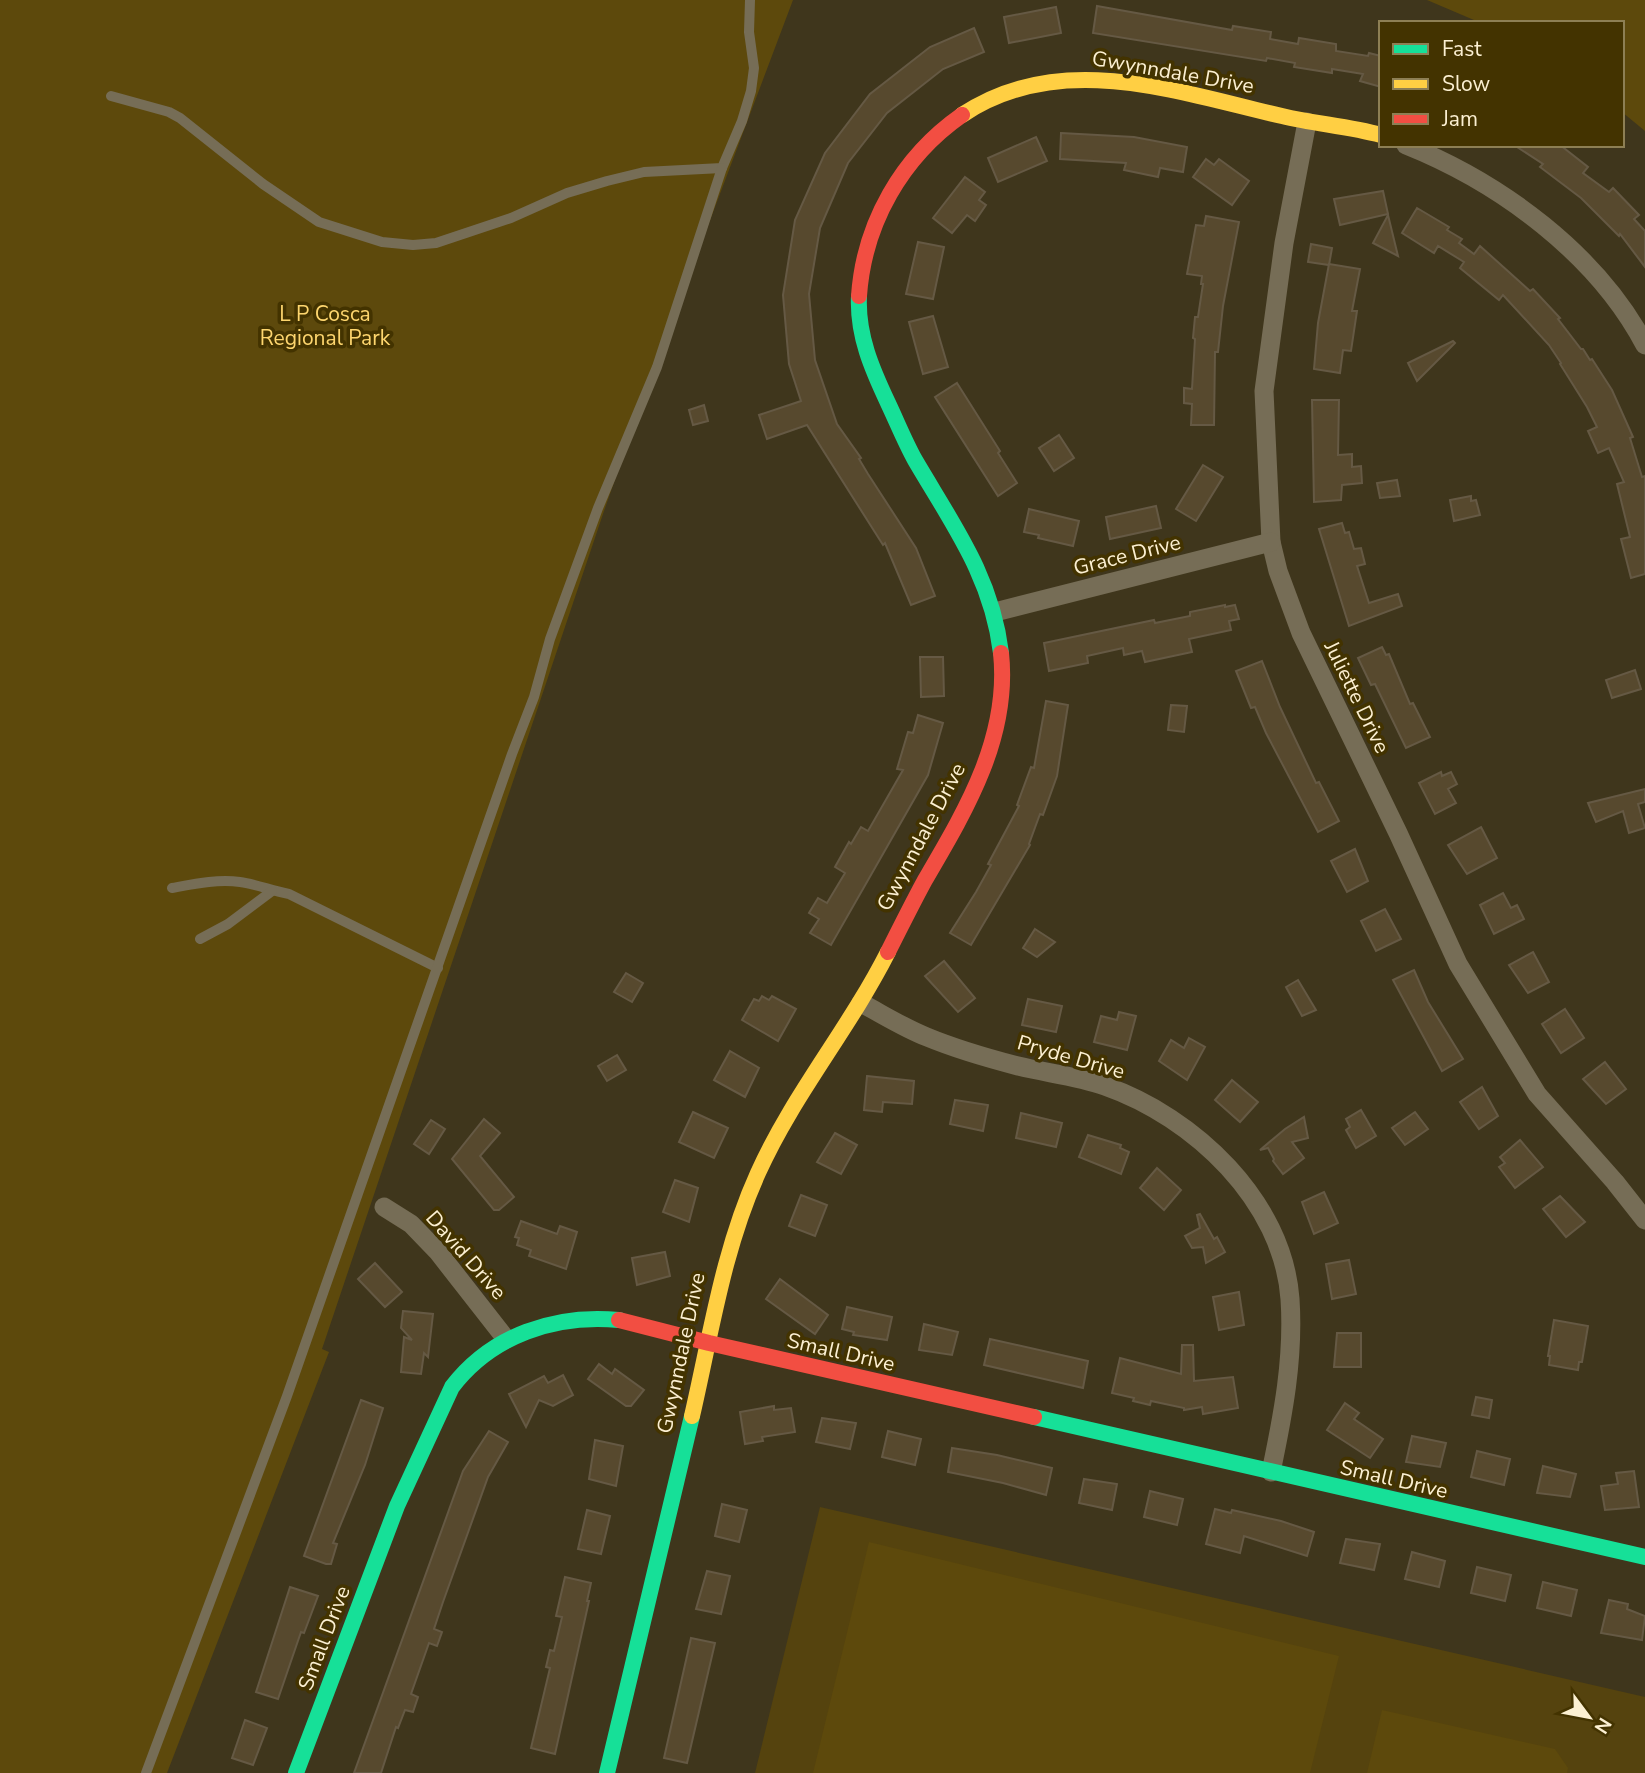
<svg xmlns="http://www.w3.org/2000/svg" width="1645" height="1773" font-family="'Nunito Sans',sans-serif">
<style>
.built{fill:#55430e}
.green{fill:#5d490c}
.building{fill:#57492e;stroke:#655944;stroke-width:2}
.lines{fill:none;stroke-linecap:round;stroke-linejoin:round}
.lane{stroke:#766d56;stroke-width:10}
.street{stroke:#766d56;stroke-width:19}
.fast{stroke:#16e098;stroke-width:16}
.slow{stroke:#ffcf43;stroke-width:16}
.jam{stroke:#f24e42;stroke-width:16}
.labels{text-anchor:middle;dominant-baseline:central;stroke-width:7;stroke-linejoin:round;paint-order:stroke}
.street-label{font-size:21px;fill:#fcf0d2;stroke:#433300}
.park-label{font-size:21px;fill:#fed66e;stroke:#433300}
</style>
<rect width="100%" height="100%" fill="#3f361c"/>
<!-- built -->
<polygon class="built" points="820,1507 1645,1697 1645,1773 755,1773"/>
<!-- green -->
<g class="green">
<polygon points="0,0 793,0 651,377 604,511 322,1349 329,1352 167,1773 0,1773"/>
<polygon points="1427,0 1645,0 1645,131 1622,112 1622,23 1481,23"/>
<polygon points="869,1542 1339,1656 1310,1773 813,1773"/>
<polygon points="1382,1710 1555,1749 1568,1768 1567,1773 1367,1773"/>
</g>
<!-- building -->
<g class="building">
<polygon points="1097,6 1232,30 1233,26 1271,32 1270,39 1298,44 1299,38 1336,44 1336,51 1368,56 1369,53 1381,56 1381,87 1360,81 1363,74 1332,69 1332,73 1294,67 1295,63 1267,58 1266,61 1093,33"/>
<polygon points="1056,7 1061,33 1009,43 1004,17"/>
<polygon points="974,28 984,52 943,69 887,113 848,163 820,228 809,294 815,360 837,424 861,458 859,459 868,474 916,548 935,596 911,605 885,543 883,545 807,425 767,439 759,415 801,401 789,364 783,295 795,220 825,153 870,94 930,47"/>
<polygon points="1061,133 1134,137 1187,147 1183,172 1160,168 1158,177 1124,170 1126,163 1060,159"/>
<polygon points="1036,137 1047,161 998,182 988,158"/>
<polygon points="1514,145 1560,145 1588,167 1583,173 1609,192 1613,188 1639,215 1634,219 1645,231 1645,267 1620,234 1619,236 1581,198 1540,167 1543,164"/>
<polygon points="1206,159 1214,165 1219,159 1249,181 1232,205 1193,177"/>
<polygon points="965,177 985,192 979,200 986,205 975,221 967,215 952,233 933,218"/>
<polygon points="1383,191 1388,214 1340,225 1334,199"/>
<polygon points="1417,208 1449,227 1447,230 1462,239 1459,243 1474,254 1480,246 1530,291 1533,289 1560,318 1558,319 1581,349 1583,349 1590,360 1592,359 1612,390 1633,437 1630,438 1642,477 1645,476 1645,574 1631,578 1621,539 1630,537 1617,484 1624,482 1609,448 1598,453 1588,431 1597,427 1587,407 1560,364 1561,363 1549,345 1503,295 1499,300 1460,268 1464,262 1438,246 1434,253 1402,233"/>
<polygon points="1388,215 1398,256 1373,243"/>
<polygon points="1206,216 1239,222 1223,306 1218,352 1215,352 1214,425 1191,425 1192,404 1184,403 1184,388 1192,389 1195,339 1193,338 1195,317 1198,317 1203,284 1201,284 1202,276 1187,274 1196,225 1204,226"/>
<polygon points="918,242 944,247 933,299 906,294"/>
<polygon points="1311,244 1332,248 1329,265 1308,262"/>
<polygon points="1329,264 1360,269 1352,311 1357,311 1351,351 1343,350 1340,373 1314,369 1318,323"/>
<polygon points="933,316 948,367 923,374 909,322"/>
<polygon points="1453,341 1455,343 1417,381 1408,363"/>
<polygon points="957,383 1000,451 998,453 1017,483 998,496 935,397"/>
<polygon points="1312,400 1339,400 1338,455 1352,454 1352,467 1361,466 1362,483 1342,485 1341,500 1314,502"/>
<polygon points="704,405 708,421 693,425 689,410"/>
<polygon points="1059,435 1074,458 1054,471 1039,448"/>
<polygon points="1203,465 1223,477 1196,521 1176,509"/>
<polygon points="1397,480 1400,496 1380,498 1377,483"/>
<polygon points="1471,496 1471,501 1476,500 1480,515 1454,521 1450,500"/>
<polygon points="1156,506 1161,528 1110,539 1106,517"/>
<polygon points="1029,509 1079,521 1073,546 1038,538 1039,535 1024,532"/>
<polygon points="1342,523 1345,533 1349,532 1354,549 1361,548 1365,564 1357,566 1369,603 1398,594 1402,606 1349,626 1319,529"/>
<polygon points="1225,605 1225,607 1235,605 1239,619 1229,621 1231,630 1189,639 1192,652 1145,662 1142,651 1124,655 1123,648 1087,656 1088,663 1049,671 1044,643 1154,620 1155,623 1190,616 1190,612"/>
<polygon points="1382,647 1386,655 1389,654 1410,704 1413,703 1430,737 1406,748 1375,684 1371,685 1358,658"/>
<polygon points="920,657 943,657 944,696 921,697"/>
<polygon points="1262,661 1280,707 1316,783 1319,782 1339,821 1318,832 1266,733 1255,707 1251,708 1236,671"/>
<polygon points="1635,670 1641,689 1612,698 1606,680"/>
<polygon points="1046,701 1068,705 1057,776 1043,815 1040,814 1029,844 1030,845 971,945 950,933 976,892 991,865 988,864 1019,806 1017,805 1031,767 1034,768"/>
<polygon points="1171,705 1187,706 1184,732 1168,730"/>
<polygon points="918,715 943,723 928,775 831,945 810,933 819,919 809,913 818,898 827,903 845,873 835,867 849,842 851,844 861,827 868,831 903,770 897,769 908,732 913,733"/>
<polygon points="1441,772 1442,776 1451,772 1457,784 1448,789 1456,803 1435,814 1419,783"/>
<polygon points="1645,789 1645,802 1638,804 1645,828 1629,833 1623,811 1596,822 1588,803"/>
<polygon points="1481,827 1497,858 1467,874 1448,845"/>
<polygon points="1355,849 1368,881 1347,892 1331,861"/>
<polygon points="1503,893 1511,908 1517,905 1524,919 1494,934 1480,905"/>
<polygon points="1385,909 1401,939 1376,951 1361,921"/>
<polygon points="1035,929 1055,942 1037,957 1023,948"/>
<polygon points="1533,952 1549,982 1528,993 1509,965"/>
<polygon points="944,961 975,998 958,1012 925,976"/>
<polygon points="1414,970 1428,1002 1463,1059 1442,1071 1393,980"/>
<polygon points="626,973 643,983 632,1002 614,992"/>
<polygon points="1298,980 1316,1010 1302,1016 1286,987"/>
<polygon points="762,996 769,1000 772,996 796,1009 778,1041 742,1020 754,999 759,1001"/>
<polygon points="1028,999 1062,1006 1056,1032 1022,1025"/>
<polygon points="1565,1009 1584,1038 1561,1053 1542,1024"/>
<polygon points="1119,1012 1136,1016 1127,1050 1094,1042 1101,1016 1117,1020"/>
<polygon points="1189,1038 1205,1047 1187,1080 1159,1061 1171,1040 1184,1048"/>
<polygon points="730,1051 759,1068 745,1097 714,1080"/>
<polygon points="617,1055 626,1070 607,1081 598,1066"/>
<polygon points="1605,1062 1626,1089 1606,1104 1583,1079"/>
<polygon points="867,1076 914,1081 912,1104 883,1102 882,1112 864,1110"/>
<polygon points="1232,1080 1258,1102 1240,1122 1215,1100"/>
<polygon points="1482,1087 1498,1116 1479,1129 1460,1102"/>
<polygon points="955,1100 988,1105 983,1131 950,1124"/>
<polygon points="1361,1110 1376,1136 1356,1148 1346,1130 1350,1127 1346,1119"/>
<polygon points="693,1112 728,1128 714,1158 679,1142"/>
<polygon points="1415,1112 1428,1129 1405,1145 1392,1128"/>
<polygon points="1021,1113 1062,1123 1056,1147 1016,1138"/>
<polygon points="1304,1117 1308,1138 1292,1142 1304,1158 1283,1174 1273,1161 1274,1159 1268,1148 1260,1150 1285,1129"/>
<polygon points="484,1119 500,1133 480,1156 514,1197 499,1210 494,1210 452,1159"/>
<polygon points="431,1120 445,1129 429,1154 414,1144"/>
<polygon points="835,1133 857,1145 841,1174 817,1162"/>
<polygon points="1088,1135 1121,1145 1120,1148 1129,1152 1121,1174 1079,1157"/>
<polygon points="1520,1140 1543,1167 1515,1188 1499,1167 1505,1163 1500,1157"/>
<polygon points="1157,1168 1181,1190 1164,1210 1140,1188"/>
<polygon points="675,1180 698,1188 689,1222 663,1212"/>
<polygon points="1324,1192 1338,1223 1314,1234 1302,1202"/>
<polygon points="801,1195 827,1205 815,1236 789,1226"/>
<polygon points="1560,1196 1585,1222 1566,1237 1543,1209"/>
<polygon points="1200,1214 1214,1239 1217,1237 1225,1252 1206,1263 1203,1247 1192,1248 1185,1236 1200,1228 1197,1215"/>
<polygon points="521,1221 557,1234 560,1226 577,1232 566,1269 529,1256 531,1250 517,1245 519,1238 515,1237"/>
<polygon points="665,1252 670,1276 637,1285 632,1258"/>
<polygon points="1349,1260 1356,1294 1332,1299 1326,1264"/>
<polygon points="375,1263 402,1292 385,1307 358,1279"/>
<polygon points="780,1279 828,1315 815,1334 766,1299"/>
<polygon points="1239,1292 1244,1325 1219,1330 1213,1297"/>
<polygon points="847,1307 892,1317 887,1340 853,1335 854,1332 842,1329"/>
<polygon points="403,1311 433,1314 428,1357 424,1353 421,1374 401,1372 404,1337 412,1340 401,1328"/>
<polygon points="1554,1320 1588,1326 1582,1362 1579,1362 1578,1370 1549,1365 1550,1356 1548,1356"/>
<polygon points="924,1324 958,1332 952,1355 919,1350"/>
<polygon points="1337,1333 1361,1333 1361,1367 1334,1367"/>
<polygon points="990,1339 1088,1361 1083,1388 984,1365"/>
<polygon points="1182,1345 1193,1345 1194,1381 1233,1377 1238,1408 1203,1414 1202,1407 1184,1410 1184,1408 1151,1401 1150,1405 1133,1401 1134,1398 1112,1393 1120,1358 1181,1374"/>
<polygon points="599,1364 612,1374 615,1369 644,1390 631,1406 626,1406 588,1379"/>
<polygon points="563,1375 573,1395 553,1406 539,1400 526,1427 509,1394 544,1376 548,1383"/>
<polygon points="1476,1397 1492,1400 1489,1418 1472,1415"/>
<polygon points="361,1400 383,1408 365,1465 333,1543 337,1544 331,1564 326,1564 304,1556"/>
<polygon points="1345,1403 1359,1413 1354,1419 1383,1439 1370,1458 1327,1430"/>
<polygon points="774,1406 774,1410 791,1408 795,1432 762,1437 763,1441 745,1444 740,1412"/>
<polygon points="822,1418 856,1423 850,1449 816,1442"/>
<polygon points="489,1431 508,1442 488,1477 443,1602 434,1629 442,1632 437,1646 429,1643 411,1694 418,1697 413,1712 405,1710 398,1728 396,1727 381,1773 354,1773 463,1471"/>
<polygon points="888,1431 921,1439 915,1465 882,1457"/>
<polygon points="1412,1436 1446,1443 1440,1467 1406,1462"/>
<polygon points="595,1440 623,1446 616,1486 589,1479"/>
<polygon points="952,1448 997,1455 1052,1468 1046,1495 1003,1483 948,1472"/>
<polygon points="1477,1451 1510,1459 1504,1485 1471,1477"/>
<polygon points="1543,1466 1576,1474 1570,1497 1537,1493"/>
<polygon points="1634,1471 1639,1507 1605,1510 1601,1486 1618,1484 1616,1473"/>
<polygon points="1084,1479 1117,1484 1112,1510 1079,1503"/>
<polygon points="1150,1491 1183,1499 1177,1525 1144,1517"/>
<polygon points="722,1504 747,1510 739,1542 715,1536"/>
<polygon points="1215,1509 1231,1513 1232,1510 1281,1521 1314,1532 1307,1556 1244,1536 1240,1553 1206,1544"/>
<polygon points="587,1510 610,1516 601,1554 578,1549"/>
<polygon points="1346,1539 1380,1544 1374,1570 1340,1563"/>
<polygon points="1412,1552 1445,1561 1439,1587 1405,1579"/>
<polygon points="1477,1567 1511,1575 1505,1601 1471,1593"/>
<polygon points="707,1571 730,1576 721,1614 696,1609"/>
<polygon points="565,1577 591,1583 587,1601 589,1601 555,1754 531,1748 550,1668 546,1667 550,1650 554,1651 562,1617 556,1616"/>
<polygon points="1543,1582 1577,1590 1571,1616 1537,1608"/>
<polygon points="290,1587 318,1596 304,1633 301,1632 278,1699 256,1692"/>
<polygon points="1609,1600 1628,1604 1627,1609 1645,1616 1642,1640 1601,1633"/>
<polygon points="691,1638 715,1643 687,1763 664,1758"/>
<polygon points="245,1720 267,1728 253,1765 232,1758"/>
</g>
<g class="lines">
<!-- lane -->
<g class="lane">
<polyline points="111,96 169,112 180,118 263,184 319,222 382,242 413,245 436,243 511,218 567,193 607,181 644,172 722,168 742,121 751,91 754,68 749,32 750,0"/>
<path d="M172 888C194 884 217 879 240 882 256 884 272 891 289 894L438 968"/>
<polyline points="200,939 228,924 272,891"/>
<polyline points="146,1773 287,1396 512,754 534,697 550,639 598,508 657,367 722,168"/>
</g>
<!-- street -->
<g class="street">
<polyline points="1307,122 1284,243 1264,391 1271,542 1278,571 1301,633 1398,833 1458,964 1537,1094 1615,1182 1645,1220"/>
<path d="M1406 145C1501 183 1597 254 1645 345"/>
<polyline points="995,612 1271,542"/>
<path d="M861 1003C882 1014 904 1028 927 1037 956 1049 987 1058 1018 1066 1046 1073 1077 1076 1105 1086 1194 1117 1283 1201 1290 1299 1294 1358 1283 1415 1271 1472"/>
<polyline points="384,1207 411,1224 438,1252 506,1339"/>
</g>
<!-- fast -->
<g class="fast">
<path d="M859 296C857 335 872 369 888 403 897 422 905 442 915 460 953 525 992 577 1001 653"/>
<polyline points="1034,1417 1645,1557"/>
<path d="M296 1773 397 1506 452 1387C492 1335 555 1314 619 1320"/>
<polyline points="607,1773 692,1416"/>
</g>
<!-- slow -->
<g class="slow">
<path d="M962 115C1060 49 1177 92 1282 116 1315 124 1348 126 1381 135"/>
<path d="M692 1416C711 1334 723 1250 758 1173 793 1095 849 1029 888 952"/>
</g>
<!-- jam -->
<g class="jam">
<path d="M859 296C864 223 902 157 962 115"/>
<path d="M888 952C900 928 912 904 925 880 966 810 1010 737 1001 653"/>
<polyline points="619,1320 709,1343 1034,1417"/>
</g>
</g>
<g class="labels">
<!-- street labels -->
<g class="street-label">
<text transform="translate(1173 72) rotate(10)">Gwynndale Drive</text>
<text transform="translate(1127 555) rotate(-14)">Grace Drive</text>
<text transform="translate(1357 697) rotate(64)">Juliette Drive</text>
<text transform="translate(921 837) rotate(-62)">Gwynndale Drive</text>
<text transform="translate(1071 1057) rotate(16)">Pryde Drive</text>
<text transform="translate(466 1255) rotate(49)">David Drive</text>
<text transform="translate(841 1352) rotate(13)">Small Drive</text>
<text transform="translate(681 1353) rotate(-78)">Gwynndale Drive</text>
<text transform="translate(1394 1479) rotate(13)">Small Drive</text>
<text transform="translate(324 1638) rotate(-69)">Small Drive</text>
</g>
<!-- park labels -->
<g class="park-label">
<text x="325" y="314">L P Cosca<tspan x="325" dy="24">Regional Park</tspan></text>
</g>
</g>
<!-- legend -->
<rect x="1379" y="21" width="245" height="126" fill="#433300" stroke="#8d7f54" stroke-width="2"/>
<rect x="1393" y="44" width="35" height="10" fill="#16e098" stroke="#8d7f54" stroke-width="2"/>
<text x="1442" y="56" font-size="21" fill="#fcf0d2">Fast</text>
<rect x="1393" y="79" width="35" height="10" fill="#ffcf43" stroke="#8d7f54" stroke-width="2"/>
<text x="1442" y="91" font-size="21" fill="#fcf0d2">Slow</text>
<rect x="1393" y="114" width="35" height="10" fill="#f24e42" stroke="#8d7f54" stroke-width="2"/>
<text x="1442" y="126" font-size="21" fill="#fcf0d2">Jam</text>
<!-- north arrow -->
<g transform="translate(1589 1717) rotate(122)" stroke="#433300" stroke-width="5" paint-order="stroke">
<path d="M0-5L12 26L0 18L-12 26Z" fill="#fcf0d2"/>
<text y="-10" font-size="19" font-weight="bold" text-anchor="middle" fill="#fcf0d2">N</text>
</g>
</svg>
